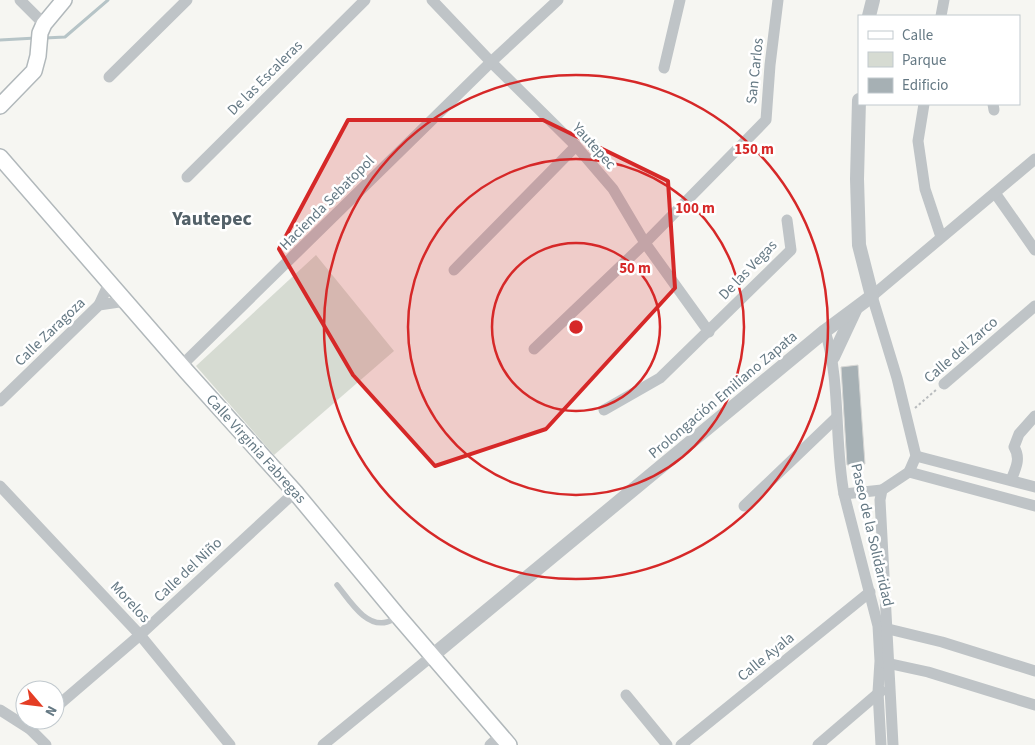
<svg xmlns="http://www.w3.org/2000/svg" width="1035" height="745" font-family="'Source Sans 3',sans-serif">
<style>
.green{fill:#d6dbd2}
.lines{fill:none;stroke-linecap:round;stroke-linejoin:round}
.stream{stroke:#b6c4c7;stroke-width:3}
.building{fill:#a6b0b4;stroke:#d7d7d5}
.secondary-casing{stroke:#b1b8bb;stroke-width:18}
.path{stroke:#b9bcbe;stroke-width:2;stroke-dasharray:2.5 2.5;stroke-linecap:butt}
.service{stroke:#bfc4c7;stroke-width:5.5}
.minor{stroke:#bfc4c7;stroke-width:11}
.tertiary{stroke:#bfc4c7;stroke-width:14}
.secondary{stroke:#fff;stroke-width:15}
.marked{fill:#d62828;fill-opacity:0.2;stroke:#d62828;stroke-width:4;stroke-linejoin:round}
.ring{fill:none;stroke:#d62828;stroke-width:2.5}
.labels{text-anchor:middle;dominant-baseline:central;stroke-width:5;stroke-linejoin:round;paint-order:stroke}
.street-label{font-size:15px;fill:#657984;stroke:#fff}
.district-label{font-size:20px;font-weight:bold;fill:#536169;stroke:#fff}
.centre{fill:#d62828;stroke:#fff;stroke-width:2.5}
.ring-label{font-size:15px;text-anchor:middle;font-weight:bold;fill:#d62828;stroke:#fff;stroke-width:5;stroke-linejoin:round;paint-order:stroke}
</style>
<rect width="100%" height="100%" fill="#f6f6f2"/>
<!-- green -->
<polygon class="green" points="316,255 394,351 274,455 196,366"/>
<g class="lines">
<!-- stream -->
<g class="stream">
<polyline points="45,38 65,37 108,0"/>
<polyline points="0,40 36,38"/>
</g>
</g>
<!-- building -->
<polygon class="building" points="858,365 865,464 847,465 841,367"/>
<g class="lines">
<defs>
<g id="secondary">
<polyline points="0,106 34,71 38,56 40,33 44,24 64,0"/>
<polyline points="0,157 187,372 295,492 398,616 509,745"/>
</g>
</defs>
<!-- secondary casing -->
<use href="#secondary" class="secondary-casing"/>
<!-- path -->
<polyline class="path" points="915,408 936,390"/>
<!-- service -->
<path class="service" d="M337 585C349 599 365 628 387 622 391 621 395 618 398 616"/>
<!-- minor -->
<g class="minor">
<polyline points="20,0 44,24"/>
<polyline points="432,0 491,62 576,146 613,189 645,243 709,332"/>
<polyline points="941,16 944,0"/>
<polyline points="664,68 680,0"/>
<polyline points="109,77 187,0"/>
<polyline points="924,104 918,141 925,189 941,237"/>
<polyline points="993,104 994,110"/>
<polyline points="187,177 365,0"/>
<polyline points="995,193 1035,250"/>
<polyline points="454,270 576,146"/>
<polyline points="99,305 110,281"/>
<path d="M825 331C841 381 834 441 844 494L878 626 880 661 878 692 881 745"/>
<polyline points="534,349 645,243 766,120 770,65 778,0"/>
<polyline points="182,365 491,62 558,0"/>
<polyline points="944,384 1035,306"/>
<polyline points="0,401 99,305 126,301"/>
<polyline points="604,410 660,378 791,250 787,220"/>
<polyline points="916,456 1035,487"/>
<polyline points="909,472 1035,506"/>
<path d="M1011 480C1016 468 1021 458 1014 447L1019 434 1035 416"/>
<polyline points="0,486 140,635 230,745"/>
<polyline points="844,494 882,490"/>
<polyline points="744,506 836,418"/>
<polyline points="880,627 942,642 1035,671"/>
<polyline points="882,662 928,672 1035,705"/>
<polyline points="626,695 667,745"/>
<polyline points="55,708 140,635 295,492"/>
<polyline points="0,710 30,729 46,745"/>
<polyline points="30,729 41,720"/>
<polyline points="323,745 432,656"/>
<polyline points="490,745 501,735"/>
<polyline points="681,745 870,592"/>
<polyline points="818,745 881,691"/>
<polyline points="893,745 880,500 882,490 909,472 916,456 897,378 872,296 1035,159"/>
</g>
<!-- tertiary -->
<g class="tertiary">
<polyline points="869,16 873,0"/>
<polyline points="833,357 855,310"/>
<polyline points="432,656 825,331 872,296 859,245 857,179 859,100"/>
</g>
<!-- secondary -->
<use href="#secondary" class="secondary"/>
</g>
<!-- marked area -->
<path class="marked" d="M348 120H543L668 181 675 288 546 429 435 466 353 375 279 249Z"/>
<!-- distance rings -->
<g class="ring">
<circle cx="576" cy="327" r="84"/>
<circle cx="576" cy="327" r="168"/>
<circle cx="576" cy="327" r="252"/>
</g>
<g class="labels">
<!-- street labels -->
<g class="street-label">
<text transform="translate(755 71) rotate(-84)">San Carlos</text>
<text transform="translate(265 78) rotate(-45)">De las Escaleras</text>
<text transform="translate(594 146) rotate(48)">Yautepec</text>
<text transform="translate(327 203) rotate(-45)">Hacienda Sebatopol</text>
<text transform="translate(748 270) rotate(-46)">De las Vegas</text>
<text transform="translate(50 332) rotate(-44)">Calle Zaragoza</text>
<text transform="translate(961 350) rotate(-41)">Calle del Zarco</text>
<text transform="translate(723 395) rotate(-40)">Prolongación Emiliano Zapata</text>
<text transform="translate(256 449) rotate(48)">Calle Virginia Fabregas</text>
<text transform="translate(872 535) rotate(77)">Paseo de la Solidaridad</text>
<text transform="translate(188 570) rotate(-43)">Calle del Niño</text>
<text transform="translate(130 602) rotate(47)">Morelos</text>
<text transform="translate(766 657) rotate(-39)">Calle Ayala</text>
</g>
<!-- district labels -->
<g class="district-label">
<text x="212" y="219">Yautepec</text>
</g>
</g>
<circle cx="576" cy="327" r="8" class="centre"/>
<g class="ring-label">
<text x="754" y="154">150 m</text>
<text x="695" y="213">100 m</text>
<text x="635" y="273">50 m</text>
</g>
<!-- legend -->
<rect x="858" y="15" width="162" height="90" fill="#ffffff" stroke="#c1c9ce"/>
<rect x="868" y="31" width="25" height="8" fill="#ffffff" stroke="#c1c9ce"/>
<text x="902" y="40" font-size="15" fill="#657984">Calle</text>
<rect x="868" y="52" width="25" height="15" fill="#d6dbd2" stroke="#c1c9ce"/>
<text x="902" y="65" font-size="15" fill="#657984">Parque</text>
<rect x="868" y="78" width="25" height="15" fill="#a6b0b4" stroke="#c1c9ce"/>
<text x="902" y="90" font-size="15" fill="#657984">Edificio</text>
<!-- north arrow -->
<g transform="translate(40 705) rotate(118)"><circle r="24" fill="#ffffff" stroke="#c1c9ce"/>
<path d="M0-4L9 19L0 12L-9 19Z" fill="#e43d24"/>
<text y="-8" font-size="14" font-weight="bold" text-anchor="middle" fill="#657984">N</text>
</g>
</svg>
